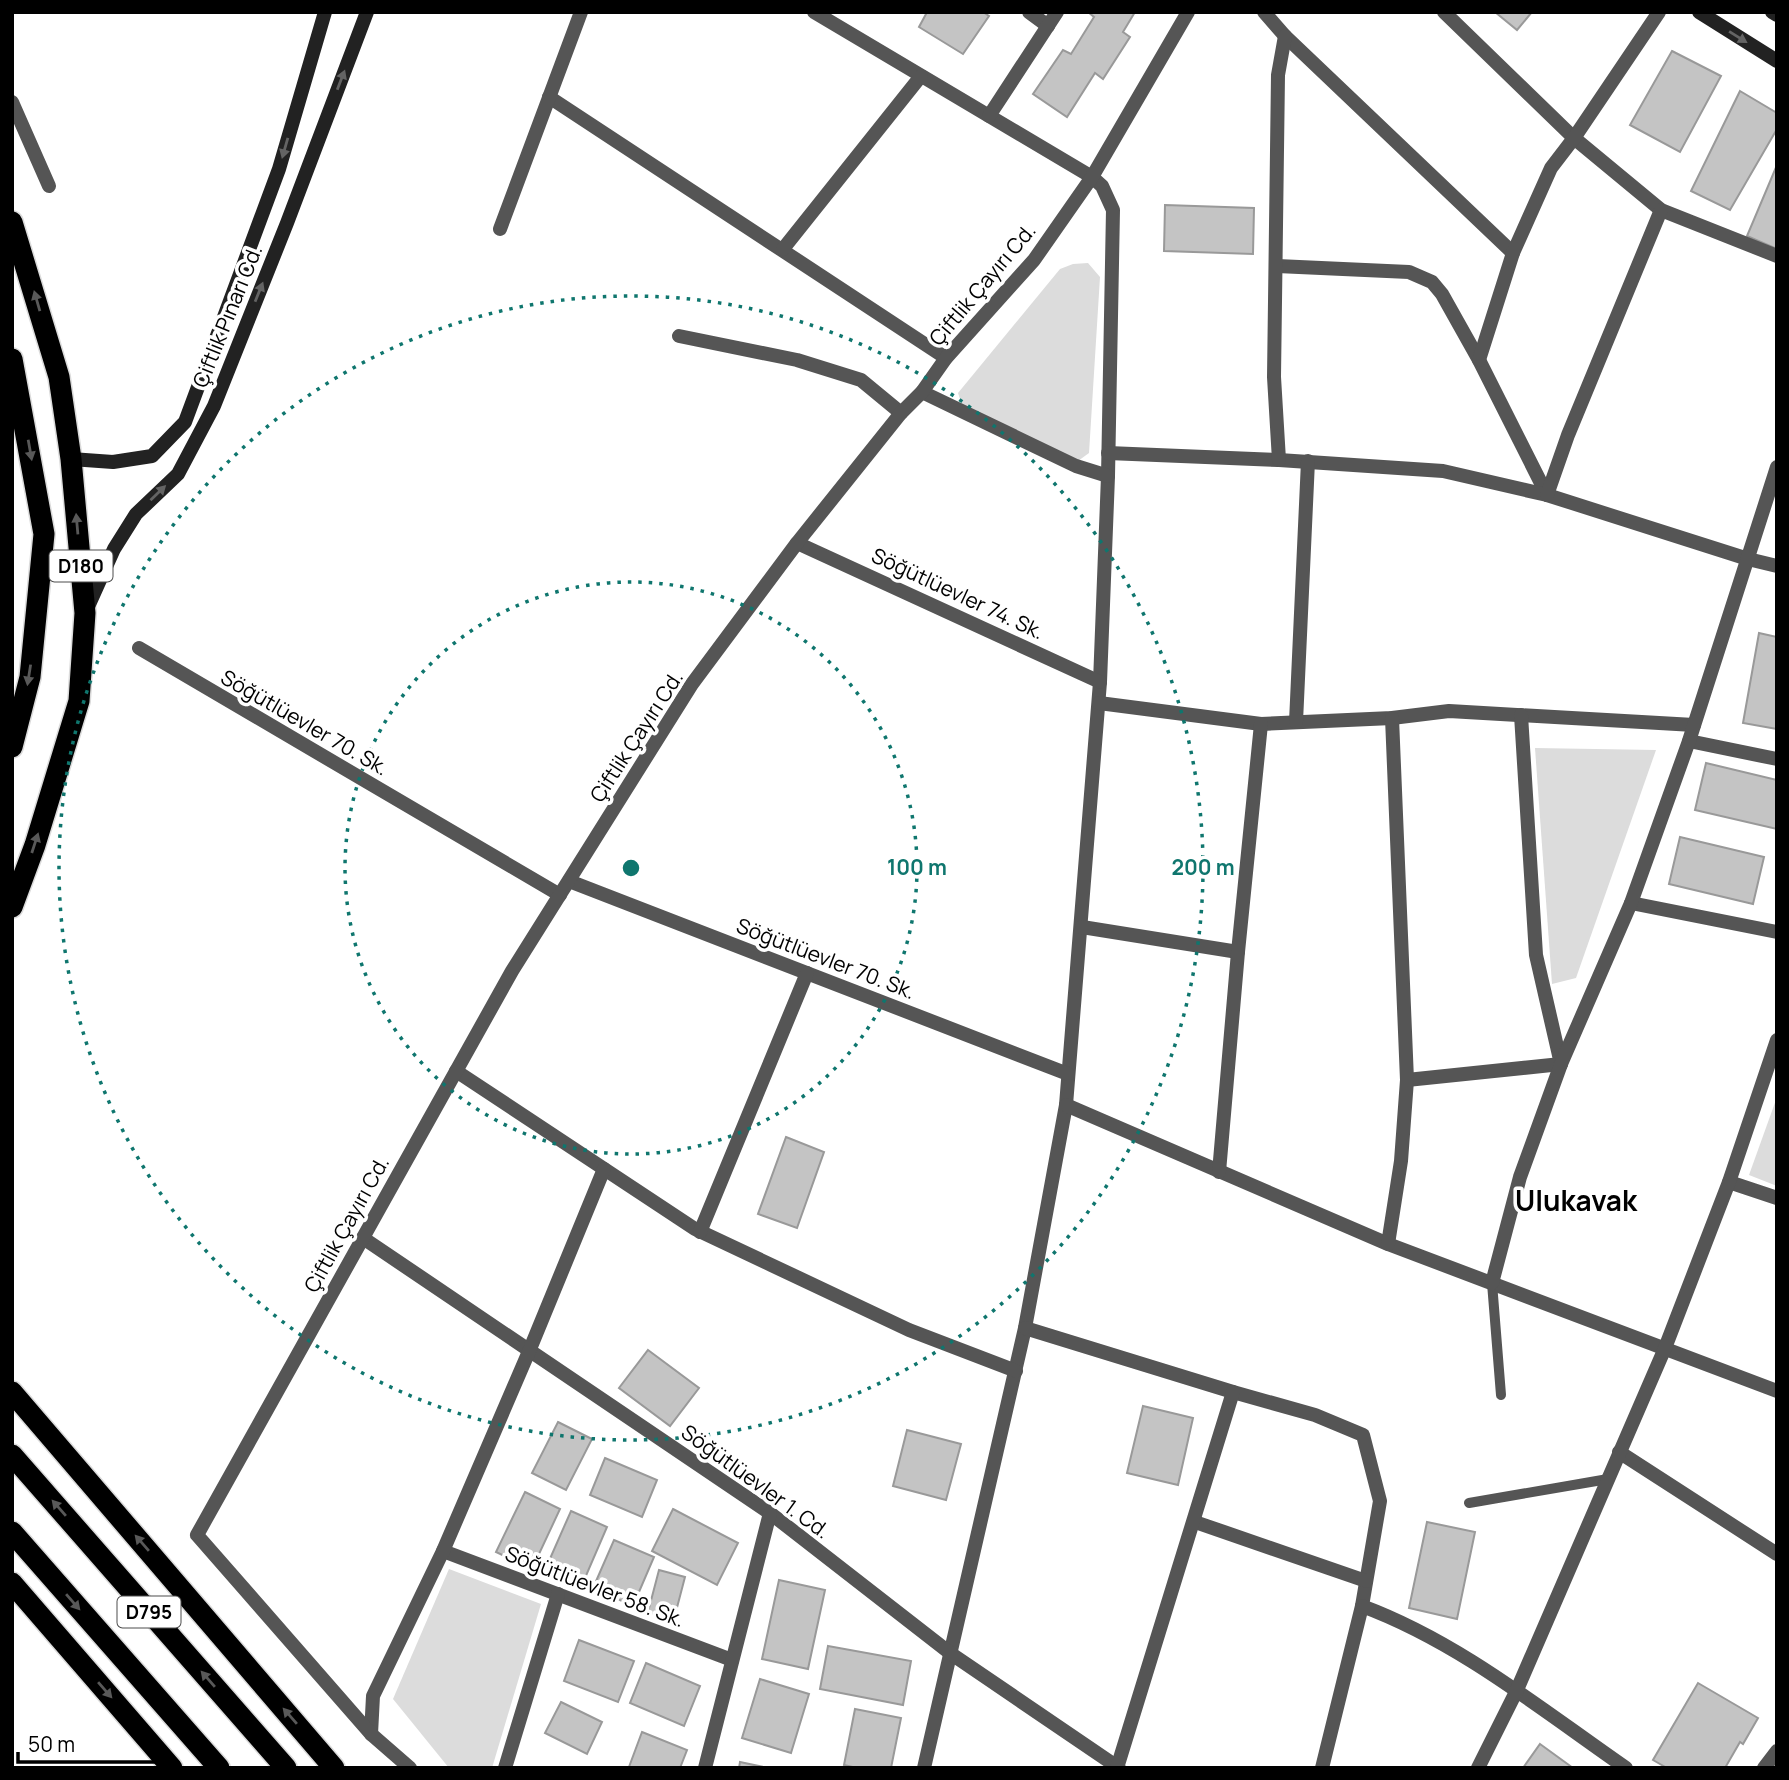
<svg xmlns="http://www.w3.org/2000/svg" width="1789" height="1780" font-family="Manrope,sans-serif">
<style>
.green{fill:#dcdcdc}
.building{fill:#c4c4c4;stroke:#999;stroke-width:2}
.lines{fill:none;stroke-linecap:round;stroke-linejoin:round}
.highway-casing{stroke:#dbdbdb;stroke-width:24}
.lane{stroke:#555;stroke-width:10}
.street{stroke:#555;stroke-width:14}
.secondary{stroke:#222;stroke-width:14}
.highway{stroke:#000;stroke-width:21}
.oneway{fill:#646464}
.oneway2{fill:#595959}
.ring{fill:none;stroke:#0f766e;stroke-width:3.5;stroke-dasharray:3.5 7}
.labels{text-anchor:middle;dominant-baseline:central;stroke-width:7;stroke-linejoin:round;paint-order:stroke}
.shield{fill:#fff;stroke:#4c4c4c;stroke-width:2}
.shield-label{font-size:19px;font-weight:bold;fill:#000}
.street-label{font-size:21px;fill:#000;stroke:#fff}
.district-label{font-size:28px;font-weight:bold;fill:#000;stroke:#fff}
.centre{fill:#0f766e;stroke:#fff;stroke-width:3.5}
.ring-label{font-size:21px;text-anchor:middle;font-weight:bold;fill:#0f766e;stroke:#fff;stroke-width:7;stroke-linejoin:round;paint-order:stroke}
</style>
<rect width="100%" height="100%" fill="#fff"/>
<!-- green -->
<g class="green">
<polygon points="1088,263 1100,277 1089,453 1078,461 963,408 958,393 1060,269 1073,264"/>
<polygon points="1535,748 1656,750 1576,978 1552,984"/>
<polygon points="1777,1097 1777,1186 1749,1175"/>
<polygon points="449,1569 541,1604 492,1768 449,1768 393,1699"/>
</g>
<!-- building -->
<g class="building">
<polygon points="923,12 983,12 989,16 963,54 919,27 926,14"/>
<polygon points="1088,12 1135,12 1123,32 1130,37 1103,79 1095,73 1067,117 1033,94 1063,50 1071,54 1094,17"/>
<polygon points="1495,12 1532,12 1517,30"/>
<polygon points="1672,51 1721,76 1680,152 1630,125"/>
<polygon points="1740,91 1777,113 1777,129 1730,210 1691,191"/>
<polygon points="1777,165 1777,249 1747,236"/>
<polygon points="1165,205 1254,208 1253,254 1164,251"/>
<polygon points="1759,633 1777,637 1777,729 1743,723"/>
<polygon points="1706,763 1777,780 1777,829 1695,810"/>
<polygon points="1680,837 1764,857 1753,904 1669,884"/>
<polygon points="786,1137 824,1152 797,1228 758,1214"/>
<polygon points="648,1350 699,1388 670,1426 619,1388"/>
<polygon points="1143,1406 1193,1418 1178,1485 1127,1473"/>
<polygon points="558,1422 592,1439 566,1490 532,1473"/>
<polygon points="907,1430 961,1444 946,1500 893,1486"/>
<polygon points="605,1458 657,1480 642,1517 590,1495"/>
<polygon points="525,1492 560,1509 532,1569 496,1552"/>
<polygon points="673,1509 738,1543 717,1585 652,1551"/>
<polygon points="571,1511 607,1527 582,1585 545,1570"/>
<polygon points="1427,1522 1475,1532 1457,1619 1409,1608"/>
<polygon points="614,1540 654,1557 633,1606 593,1588"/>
<polygon points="659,1570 685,1577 674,1619 648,1612"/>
<polygon points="779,1580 825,1590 808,1669 762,1659"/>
<polygon points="579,1640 634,1661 618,1702 564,1681"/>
<polygon points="828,1646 911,1661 903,1705 820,1689"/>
<polygon points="646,1663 700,1686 684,1726 630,1703"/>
<polygon points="760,1679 809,1694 791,1753 742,1738"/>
<polygon points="1698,1683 1758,1718 1743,1744 1740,1742 1725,1768 1667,1768 1653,1760"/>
<polygon points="561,1702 602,1722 587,1754 545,1733"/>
<polygon points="855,1709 901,1718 891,1768 857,1768 844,1765"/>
<polygon points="642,1732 687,1750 680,1768 629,1767"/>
<polygon points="1540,1744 1573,1768 1523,1768"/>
<polygon points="740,1762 768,1768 739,1768"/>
</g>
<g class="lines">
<defs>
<g id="highway">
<polyline points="12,222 59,377 71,459 85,613 79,701 35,845 12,907"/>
<polyline points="12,359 44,534 30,677 12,747"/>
<polyline points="12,1392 334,1768"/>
<polyline points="12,1455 286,1768"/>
<polyline points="12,1532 219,1768"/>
<polyline points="12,1583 172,1768"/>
</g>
</defs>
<!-- highway casing -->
<use href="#highway" class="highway-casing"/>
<!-- lane -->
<g class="lane">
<polyline points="1492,1283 1501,1395"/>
<polyline points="1469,1503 1608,1479"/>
</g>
<!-- street -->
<g class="street">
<polyline points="814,12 1092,177 1102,186 1113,210 1108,476 1100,682 1066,1105 1025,1328 924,1768"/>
<polyline points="1029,12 1048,26"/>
<polyline points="1264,12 1285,36 1513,253"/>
<polyline points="1444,12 1574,138 1661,210 1777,256"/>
<polyline points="549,97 946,358"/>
<polyline points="12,102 49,186"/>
<polyline points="989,116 1057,12"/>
<polyline points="500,229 581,12"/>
<polyline points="783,249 921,76"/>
<polyline points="1277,266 1409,272 1432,282 1442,294 1479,360 1547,495"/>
<polyline points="679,336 797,360 861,380 901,413"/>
<polyline points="1479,360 1513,253 1551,168 1574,138 1659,12"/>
<polyline points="922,392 1076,466 1108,476"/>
<polyline points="1108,453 1279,460 1443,471 1547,495 1748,559 1777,566"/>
<polyline points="1279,460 1274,377 1278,75 1285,36"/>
<polyline points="1547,495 1568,435 1661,210"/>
<polyline points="797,543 1100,682"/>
<polyline points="139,648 560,895"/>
<polyline points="1099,703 1261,724 1392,718 1449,711 1694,725"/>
<polyline points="1521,715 1536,955 1561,1064"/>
<polyline points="1296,722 1308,461"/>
<polyline points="1689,741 1777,759"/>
<polyline points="569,881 1068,1074"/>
<polyline points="1631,903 1777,932"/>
<polyline points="1082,927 1238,952"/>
<polyline points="456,1071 695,1229 909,1330 1016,1371"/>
<polyline points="1407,1080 1561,1064"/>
<polyline points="1066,1105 1388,1244 1777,1391"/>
<polyline points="1219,1172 1238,952 1261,724"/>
<polyline points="1729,1182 1777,1198"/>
<polyline points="700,1232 807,973"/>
<polyline points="363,1238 770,1513 950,1653 1119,1768"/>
<polyline points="1388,1244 1401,1161 1407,1080 1392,718"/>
<polyline points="1492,1283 1520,1177 1561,1064 1631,903 1689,741 1777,467"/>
<polyline points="1025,1328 1233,1392 1315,1415 1363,1435 1380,1501 1362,1606 1322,1768"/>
<polyline points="1619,1452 1777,1554"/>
<polyline points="1195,1522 1366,1581"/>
<polyline points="443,1551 732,1660"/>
<path d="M1362 1606C1459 1642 1542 1710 1626 1768"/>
<polyline points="371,1734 373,1696 443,1551 530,1349 604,1169"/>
<polyline points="410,1768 371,1734 197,1535 512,971 692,684 797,543 901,413 922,392 946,358 1034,260 1092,177 1188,12"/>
<polyline points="505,1768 558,1594"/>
<polyline points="705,1768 770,1513"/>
<polyline points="1117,1768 1233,1392"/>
<polyline points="1478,1768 1516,1692 1665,1348 1729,1182 1777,1040"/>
<polyline points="1764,1768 1777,1751"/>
</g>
<!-- secondary -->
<g class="secondary">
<polyline points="1699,12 1777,61"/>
<polyline points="1772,12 1777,15"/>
<polyline points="71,459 113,462 152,456 185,422 279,169 325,12"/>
<polyline points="87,609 114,549 136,514 178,474 214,406 287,223 367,12"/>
</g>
<!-- highway -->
<use href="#highway" class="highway"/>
</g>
<!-- one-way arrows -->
<defs><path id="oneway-solid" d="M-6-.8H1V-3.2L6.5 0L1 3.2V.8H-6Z" transform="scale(1.75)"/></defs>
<g class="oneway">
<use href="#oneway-solid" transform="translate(1738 37) rotate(32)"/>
<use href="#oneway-solid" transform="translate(341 80) rotate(-69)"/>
<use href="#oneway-solid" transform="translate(285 148) rotate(106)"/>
<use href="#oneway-solid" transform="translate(259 292) rotate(-68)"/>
<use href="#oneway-solid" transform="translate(158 493) rotate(-44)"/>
</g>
<g class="oneway2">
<use href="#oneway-solid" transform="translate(37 301) rotate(-106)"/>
<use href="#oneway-solid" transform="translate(30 450) rotate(80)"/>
<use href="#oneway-solid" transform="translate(77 524) rotate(-95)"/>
<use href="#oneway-solid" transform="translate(29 675) rotate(99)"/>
<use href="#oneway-solid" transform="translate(35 843) rotate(-72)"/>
<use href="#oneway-solid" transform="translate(59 1508) rotate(-131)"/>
<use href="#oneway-solid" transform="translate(142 1543) rotate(-131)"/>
<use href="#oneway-solid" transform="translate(73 1602) rotate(49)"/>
<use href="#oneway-solid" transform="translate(208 1679) rotate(-131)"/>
<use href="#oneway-solid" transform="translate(105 1690) rotate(49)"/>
<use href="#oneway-solid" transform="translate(290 1716) rotate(-131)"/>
</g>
<!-- distance rings -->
<g class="ring">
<circle cx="631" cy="868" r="286"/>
<circle cx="631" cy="868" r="572"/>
</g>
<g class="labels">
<!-- shield labels -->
<g class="shield">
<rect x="49.5" y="550.5" width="63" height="31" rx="5"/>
<rect x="117.5" y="1596.5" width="63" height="31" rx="5"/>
</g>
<g class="shield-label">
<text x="81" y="566">D180</text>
<text x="149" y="1612">D795</text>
</g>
<!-- street labels -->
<g class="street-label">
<text transform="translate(982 284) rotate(-50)">Çiftlik Çayırı Cd.</text>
<text transform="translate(227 316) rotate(-68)">Çiftlik Pınarı Cd.</text>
<text transform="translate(958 593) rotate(25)">Söğütlüevler 74. Sk.</text>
<text transform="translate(305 722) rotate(30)">Söğütlüevler 70. Sk.</text>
<text transform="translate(636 736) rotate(-57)">Çiftlik Çayırı Cd.</text>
<text transform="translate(826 958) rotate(21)">Söğütlüevler 70. Sk.</text>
<text transform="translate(346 1224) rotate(-61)">Çiftlik Çayırı Cd.</text>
<text transform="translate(756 1481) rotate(36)">Söğütlüevler 1. Cd.</text>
<text transform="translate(595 1586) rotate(21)">Söğütlüevler 58. Sk.</text>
</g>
<!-- district labels -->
<g class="district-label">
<text x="1576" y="1200">Ulukavak</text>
</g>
</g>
<circle cx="631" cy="868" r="10" class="centre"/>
<g class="ring-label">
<text x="917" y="875">100 m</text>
<text x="1203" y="875">200 m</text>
</g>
<!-- border -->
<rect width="1789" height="1780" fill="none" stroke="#000000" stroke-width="28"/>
<!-- scale -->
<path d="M18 1752v10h144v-10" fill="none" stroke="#000000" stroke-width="3.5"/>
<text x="28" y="1752" font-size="21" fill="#000000" stroke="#ffffff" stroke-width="5" paint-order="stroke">50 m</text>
</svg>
